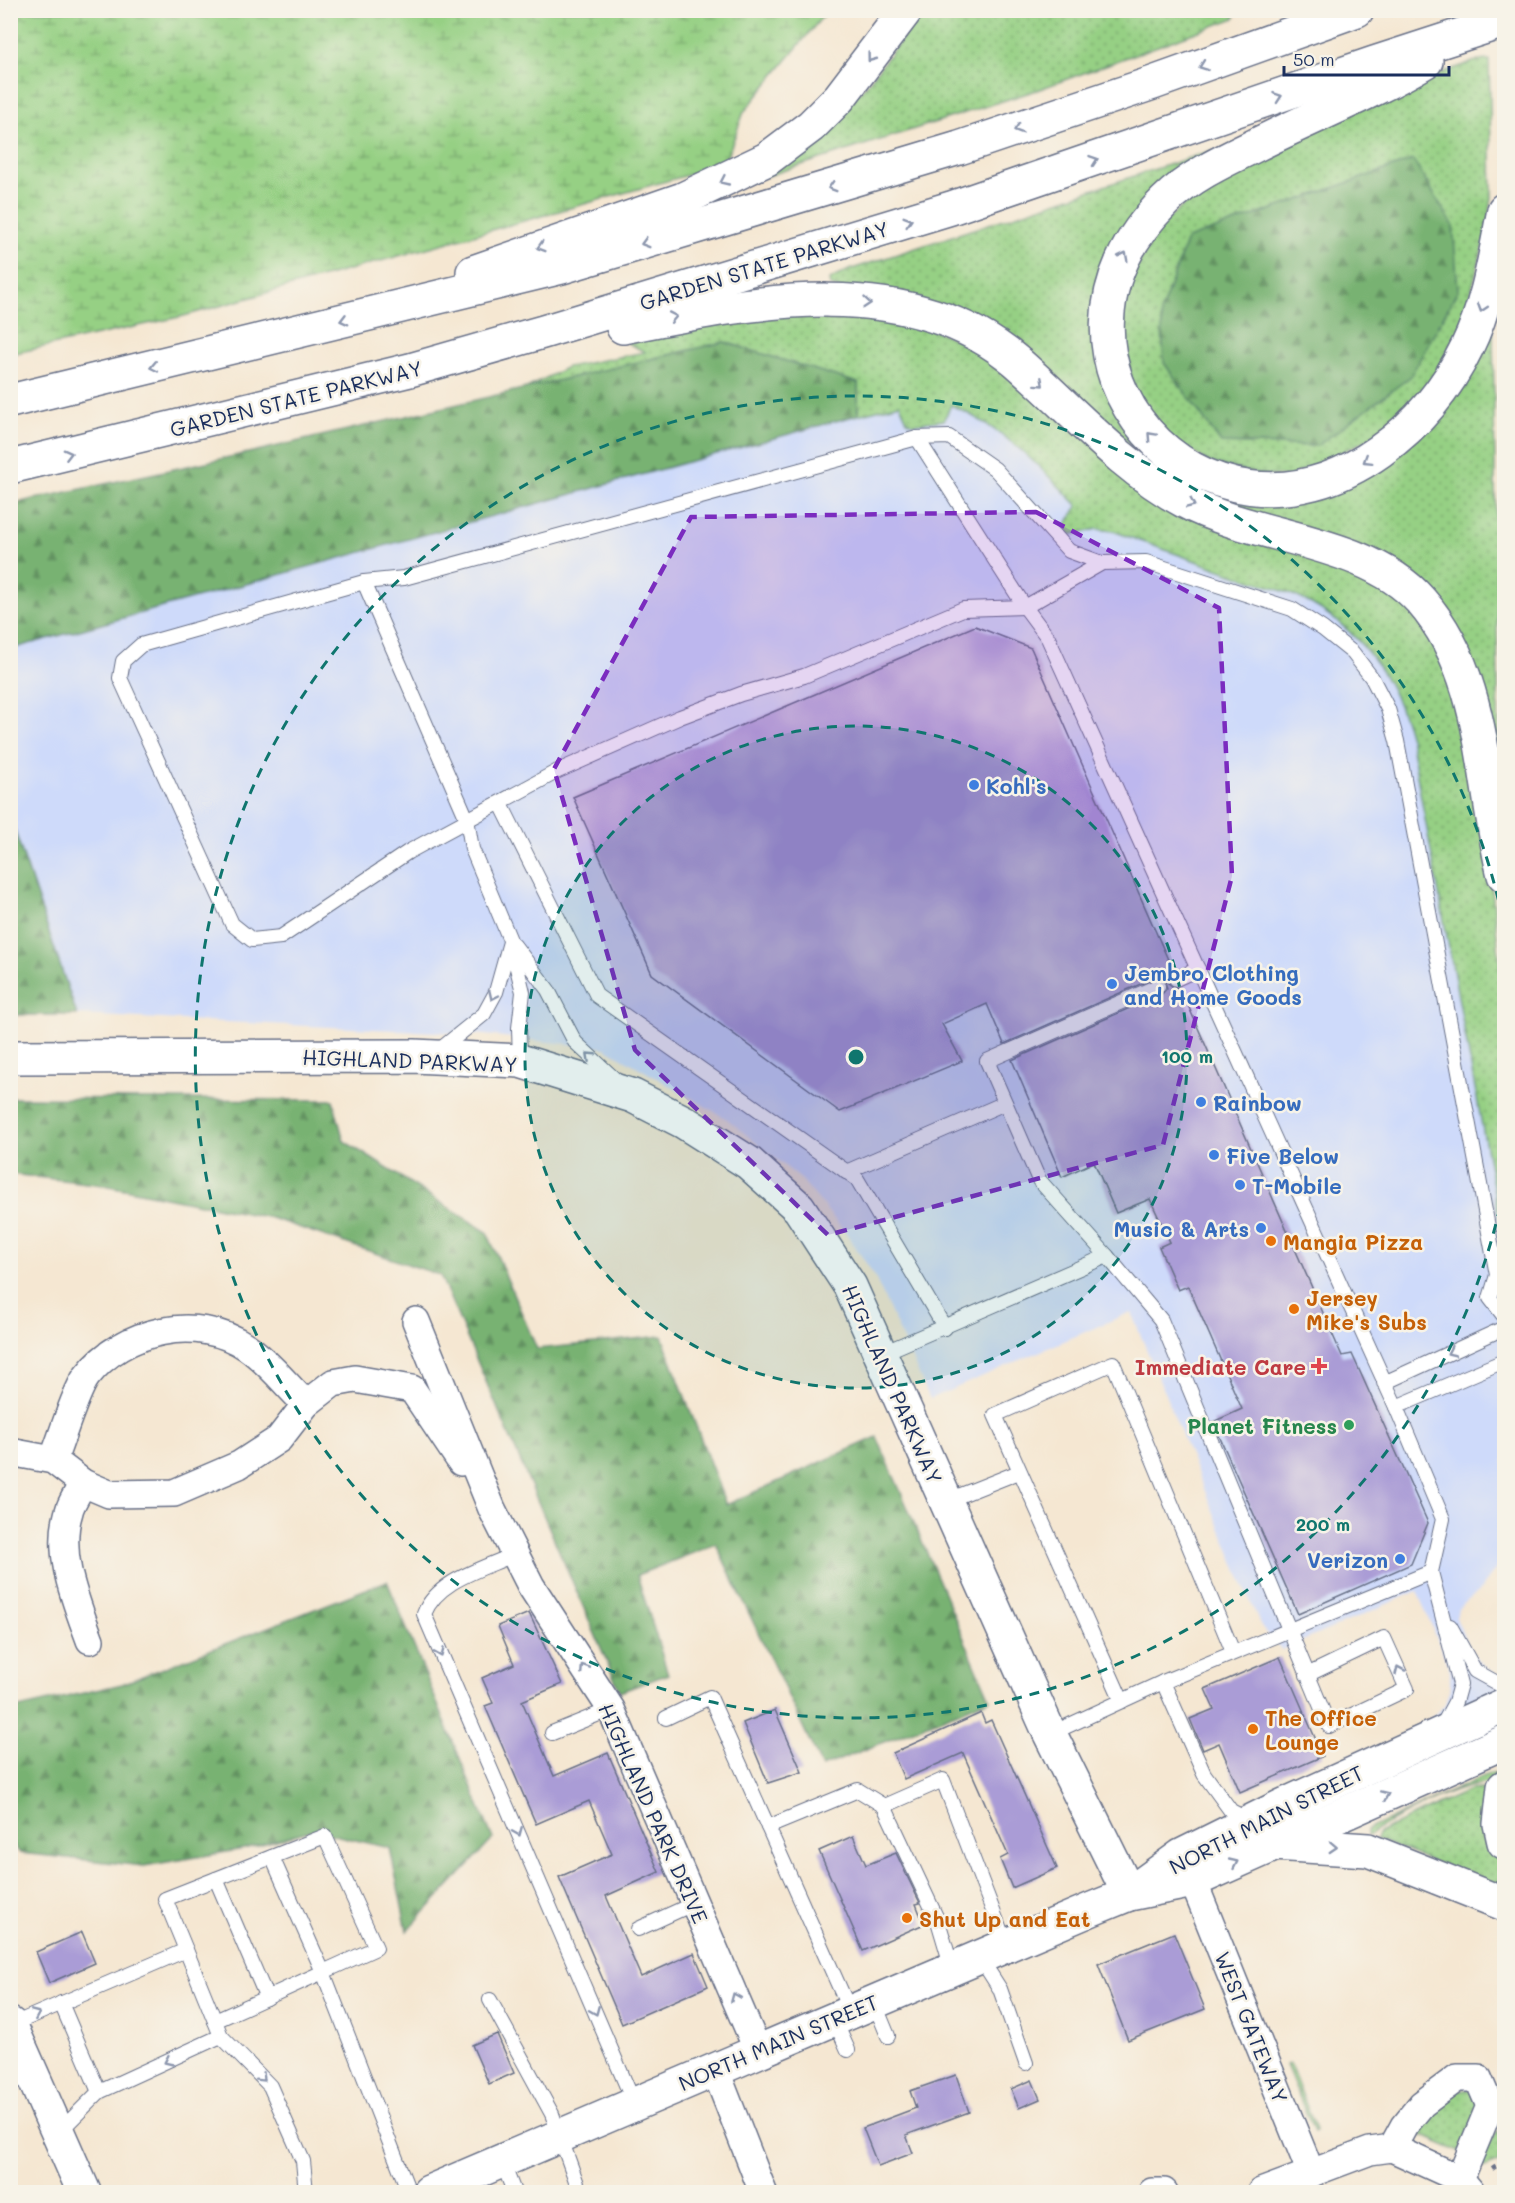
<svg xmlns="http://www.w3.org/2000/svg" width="1515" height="2203" font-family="Mali,sans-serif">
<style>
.built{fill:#cedafa}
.green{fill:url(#green-dots);stroke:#588071;stroke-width:1.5}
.forest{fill:url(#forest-firs);stroke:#4a7068;stroke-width:1.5}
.wetland{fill:url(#wetland-marsh);stroke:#588071;stroke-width:1.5}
.building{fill:#aa9cd6}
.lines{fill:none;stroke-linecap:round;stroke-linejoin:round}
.service-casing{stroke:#676f87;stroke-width:16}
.minor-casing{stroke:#676f87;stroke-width:30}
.tertiary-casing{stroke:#676f87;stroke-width:36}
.primary-casing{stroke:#676f87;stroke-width:36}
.trunk-casing{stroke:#676f87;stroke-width:36}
.motorway-casing{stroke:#676f87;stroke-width:36}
.path{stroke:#676f87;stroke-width:4;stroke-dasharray:4.5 4.5;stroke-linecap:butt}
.service{stroke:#fff;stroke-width:14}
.minor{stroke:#fff;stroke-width:27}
.tertiary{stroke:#fff;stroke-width:33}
.primary{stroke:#fff;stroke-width:33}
.trunk{stroke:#fff;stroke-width:33}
.motorway{stroke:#fff;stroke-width:33}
.oneway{stroke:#8d97ae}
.marked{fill:#7b2cbf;fill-opacity:0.2;stroke:#7b2cbf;stroke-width:4.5;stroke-dasharray:12 8;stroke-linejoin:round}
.ring{fill:none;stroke:#0f766e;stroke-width:3;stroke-dasharray:10 8}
.shop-dot{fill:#3f7fe0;stroke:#f7f3e8;stroke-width:2}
.food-dot{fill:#e8710a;stroke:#f7f3e8;stroke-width:2}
.health-dot{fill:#e0444e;stroke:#f7f3e8;stroke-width:2}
.leisure-dot{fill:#2e9e5b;stroke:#f7f3e8;stroke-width:2}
.labels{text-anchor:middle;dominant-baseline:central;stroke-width:5;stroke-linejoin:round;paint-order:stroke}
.street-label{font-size:21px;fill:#1b2f5e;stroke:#f7f3e8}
.shop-label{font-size:21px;font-weight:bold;fill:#366cbe;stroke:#f7f3e8;text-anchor:start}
.food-label{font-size:21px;font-weight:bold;fill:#c56008;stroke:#f7f3e8;text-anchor:start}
.health-label{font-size:21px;font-weight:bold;fill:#be3a42;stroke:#f7f3e8;text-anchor:end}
.leisure-label{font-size:21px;font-weight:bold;fill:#27864d;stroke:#f7f3e8;text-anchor:end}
.centre{fill:#0f766e;stroke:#f7f3e8;stroke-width:3}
.ring-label{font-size:18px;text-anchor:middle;font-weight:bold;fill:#0f766e;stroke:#f7f3e8;stroke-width:5;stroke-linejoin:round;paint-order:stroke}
</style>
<defs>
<pattern id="green-dots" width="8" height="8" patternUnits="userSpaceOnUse" patternTransform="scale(1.5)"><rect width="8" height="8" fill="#96d084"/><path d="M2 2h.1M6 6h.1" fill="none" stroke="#7aa96f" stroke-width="1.8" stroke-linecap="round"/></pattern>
<pattern id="forest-firs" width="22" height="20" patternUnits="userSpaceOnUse" patternTransform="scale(1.5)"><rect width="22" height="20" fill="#78b272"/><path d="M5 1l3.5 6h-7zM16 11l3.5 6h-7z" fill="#629161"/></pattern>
<pattern id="wetland-marsh" width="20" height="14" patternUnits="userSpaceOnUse" patternTransform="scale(1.5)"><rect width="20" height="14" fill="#96d084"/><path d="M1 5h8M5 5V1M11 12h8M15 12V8" fill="none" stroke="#7aa96f"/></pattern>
</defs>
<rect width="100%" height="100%" fill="#f7f3e8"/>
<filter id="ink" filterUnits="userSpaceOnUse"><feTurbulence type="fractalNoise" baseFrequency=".0167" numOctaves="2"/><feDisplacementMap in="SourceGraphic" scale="12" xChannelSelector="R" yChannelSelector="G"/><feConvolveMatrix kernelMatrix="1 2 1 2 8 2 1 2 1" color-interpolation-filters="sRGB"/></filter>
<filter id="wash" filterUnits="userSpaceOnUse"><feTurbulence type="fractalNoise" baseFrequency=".008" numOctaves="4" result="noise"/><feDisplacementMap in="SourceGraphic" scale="24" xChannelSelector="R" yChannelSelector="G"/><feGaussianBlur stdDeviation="1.35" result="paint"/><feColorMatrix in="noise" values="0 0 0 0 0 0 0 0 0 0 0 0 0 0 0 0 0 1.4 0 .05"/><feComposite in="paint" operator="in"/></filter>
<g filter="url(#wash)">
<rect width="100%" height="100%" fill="#f5e7d2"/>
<!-- built -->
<polygon class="built" points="963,371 1394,621 1504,1051 1504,1551 1498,1566 1481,1589 1458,1609 1456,1618 1470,1651 1485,1667 1497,1675 1504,1676 1504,1688 1427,1721 1444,1706 1450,1692 1450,1670 1417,1591 1282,1650 1261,1627 1131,1312 930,1399 874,1275 846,1233 802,1180 727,1119 605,1048 476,1034 77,1015 11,820 10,649 857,415"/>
<!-- green -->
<g class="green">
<polygon points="923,11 1235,11 1235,18 1037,90 751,181 865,87"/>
<polygon points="1489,60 1492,197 1488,228 1462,326 1425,392 1375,436 1290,477 1223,470 1172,440 1141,404 1121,349 1125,290 1158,228 1207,185 1386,92 1476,61"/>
<polygon points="1213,150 1110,257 1143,445 1325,491 1493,329 1499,759 1445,612 1202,496 1158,469 1022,348 830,286 829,280 849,270"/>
<path d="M762 312 908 319 985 352 1147 490 1364 574 1421 618 1456 686 1486 832 1504 1001V1244L1410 738C1394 678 1359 627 1302 599 1279 588 1253 581 1229 573 1190 559 1151 545 1113 531L1097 529 1069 535 1066 525 1078 506C1036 463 1006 430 951 405L944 420 913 424 907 421 900 404 858 415V383L724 342 527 388 567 367 645 352 618 338Z"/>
<path d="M1491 1773H1495L1490 1783C1456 1785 1397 1816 1368 1836L1367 1834V1830Z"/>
<polygon points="1483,1789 1487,1792 1485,1818 1492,1849 1504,1870 1504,1890 1376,1839 1378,1834 1390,1827 1470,1790"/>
<polygon points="1290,2064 1316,2130 1314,2132 1286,2065"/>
<polygon points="1471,2089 1480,2102 1460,2152 1410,2130 1451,2090"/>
<polygon points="1498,2130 1504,2138 1504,2159 1485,2168 1478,2163"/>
</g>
<!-- forest -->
<g class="forest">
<polygon points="1413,160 1453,225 1458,290 1410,377 1317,446 1221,443 1164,363 1161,311 1187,239"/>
<polygon points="724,342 858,383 858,415 11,649 11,504 248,453"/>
<polygon points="11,820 77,1015 11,1015"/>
<polygon points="11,1098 333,1100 344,1141 487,1232 537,1349 662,1336 726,1505 877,1437 990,1699 822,1767 716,1544 637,1575 668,1674 620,1692 440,1275 271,1218 104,1185 11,1174"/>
<polygon points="387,1581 493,1839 407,1931 390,1848 312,1830 244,1849 144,1866 20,1853 11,1842 10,1710 122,1684"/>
</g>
<!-- wetland -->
<polygon class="wetland" points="478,10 483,15 496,10 827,11 744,112 724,165 184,316 11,354 10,11"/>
<g id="blocks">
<!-- building -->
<g class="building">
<polygon points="975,626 1031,648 1173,971 1167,978 1168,983 1175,988 1180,987 1342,1356 1352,1354 1428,1523 1411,1564 1298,1614 1213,1422 1242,1409 1188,1286 1178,1290 1159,1247 1170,1242 1150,1199 1116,1213 1094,1162 1062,1177 1012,1060 1162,994 1167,988 1164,979 1154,978 1004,1044 987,1004 942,1024 962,1061 840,1112 652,974 573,797"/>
<polygon points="529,1613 562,1684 522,1701 554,1776 608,1753 659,1872 606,1896 641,1977 694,1953 708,1986 622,2024 559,1877 612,1854 589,1801 536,1824 485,1706 493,1703 482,1678 514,1664 498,1626"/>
<polygon points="1280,1657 1323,1756 1240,1792 1219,1743 1203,1750 1190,1719 1214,1709 1205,1689"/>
<polygon points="775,1710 802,1772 768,1783 743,1723"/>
<polygon points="981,1713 985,1723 991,1720 1057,1868 1012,1888 1000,1859 1008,1855 963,1753 904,1779 893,1753"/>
<polygon points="853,1836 866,1865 896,1853 920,1903 916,1904 924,1924 863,1951 819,1851"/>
<polygon points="82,1932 95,1963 49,1983 36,1952"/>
<polygon points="1174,1933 1205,2009 1128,2040 1098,1964"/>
<polygon points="497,2034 514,2073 489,2084 472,2045"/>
<polygon points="956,2075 969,2112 906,2135 913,2153 878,2166 863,2128 916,2108 910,2091"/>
<polygon points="1032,2080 1040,2099 1019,2108 1011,2089"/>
</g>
</g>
</g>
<g filter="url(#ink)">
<use href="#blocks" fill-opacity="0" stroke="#676f87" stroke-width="1.5"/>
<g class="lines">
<defs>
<g id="service">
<polyline points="917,438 1025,607 1048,638 1396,1407 1443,1519 1431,1572 1460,1684 1455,1702 1441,1728"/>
<polyline points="1102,563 1069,551 995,469 949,437 917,438 404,578 364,582 141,645 123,661 120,678 232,924 252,940 281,937 408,852 558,771 680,717 741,694 804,676 963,609 1025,607 1102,563 1146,562 1292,609 1323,629 1353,653 1372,678 1388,709 1397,741 1497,1275 1490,1298 1504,1316"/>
<polyline points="364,582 467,819 472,849 510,940 523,992 519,1028 520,1061"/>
<polyline points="501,804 597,996 857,1179 945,1328"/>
<polyline points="514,945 548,990 575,1042 619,1083"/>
<polyline points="1176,979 1198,969"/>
<polyline points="437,1052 484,1014 496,992 510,942"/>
<polyline points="846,1172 1005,1103"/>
<polyline points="1107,1256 1039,1180 987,1061 1158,986"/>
<polyline points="883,1353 1107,1256 1161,1320 1329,1726 1407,1689 1384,1638 1307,1675"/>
<polyline points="1384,1383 1504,1328"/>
<polyline points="1396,1407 1504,1361"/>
<polyline points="946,1501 1019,1472"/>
<path d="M515 1554C483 1569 437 1580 424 1614L634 2103"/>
<polyline points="1450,1626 1475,1671 1504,1687"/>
<polyline points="1163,1682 1204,1774 1231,1811 1247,1819"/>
<polyline points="1122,1701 995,1415 1113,1363 1233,1652"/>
<polyline points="666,1718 710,1697 850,2011"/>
<polyline points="552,1733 611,1709"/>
<polyline points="1050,1734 1163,1682 1431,1572"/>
<polyline points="884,1806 943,1780 1006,1945"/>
<polyline points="768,1827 858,1790 884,1806 938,1921 952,1968"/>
<polyline points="216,1879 267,1998"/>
<polyline points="638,1929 695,1903"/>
<polyline points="186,1950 221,2036 270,2086 303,2161 306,2192"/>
<polyline points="979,1956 1000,1989 1026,2063"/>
<polyline points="490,2000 552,2114 580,2192"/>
<polyline points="874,2002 888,2036"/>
<polyline points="61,2003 99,2092"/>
<polyline points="834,2019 848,2050"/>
<polyline points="215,2021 323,1972 272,1857"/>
<polyline points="11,2025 186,1950 165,1899 325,1836 376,1948 323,1972 409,2192"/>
<polyline points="59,2132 99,2092 221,2036"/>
<polyline points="502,2161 514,2192"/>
</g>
<g id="minor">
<polyline points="416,1321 492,1509 531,1586 611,1709 758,2051"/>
<polyline points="10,1452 53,1460 83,1483 109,1494 174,1493 239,1465 279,1439 306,1404 333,1383 355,1379 412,1389 461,1462"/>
<path d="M53 1460C61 1440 76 1390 87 1376 122 1330 198 1313 247 1347 269 1362 287 1386 306 1404"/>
<path d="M83 1483C79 1491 73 1500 70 1508 55 1552 75 1599 90 1640"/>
<polyline points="1193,1881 1311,2173"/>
<polyline points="715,2069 763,2192"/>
<polyline points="1392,2148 1404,2126 1422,2104 1457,2078 1478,2078 1490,2106 1460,2179"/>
<polyline points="1152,2192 1164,2192"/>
<polyline points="1261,2192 1370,2151 1392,2148 1460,2179 1471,2192"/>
</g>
<g id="tertiary">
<polyline points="10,1057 414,1056 520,1061 633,1096 684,1122 749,1163 799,1208 850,1286 1050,1734 1129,1894"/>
<polyline points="10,2024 84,2192"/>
</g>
<g id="primary">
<polyline points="1137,1888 1181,1856 1282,1806 1504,1705"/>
<polyline points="429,2192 1092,1909 1129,1894 1193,1881 1504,1742"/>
</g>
<g id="trunk">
<polyline points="1504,1787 1500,1824 1504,1842"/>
<polyline points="1274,1844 1368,1850 1504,1904"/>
</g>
<g id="motorway">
<path d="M1426 61C1371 94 1311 117 1254 146 1223 161 1189 177 1165 201 1008 356 1202 578 1380 451 1418 424 1447 389 1467 347 1488 304 1495 256 1504 210"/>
<polyline points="473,272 683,199 767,159 811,126 839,98 906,10"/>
<path d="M623 327C749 302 908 269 1016 361 1069 407 1122 468 1184 501 1254 539 1367 539 1421 601 1487 676 1481 783 1504 875"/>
<polyline points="10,401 562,267 959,148 1153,83 1357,10"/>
<polyline points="10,467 410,370 543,332 951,208 1374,63 1504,21"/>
</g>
</defs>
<!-- service casing -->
<use href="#service" class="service-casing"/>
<!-- minor casing -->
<use href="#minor" class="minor-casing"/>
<!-- tertiary casing -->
<use href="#tertiary" class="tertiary-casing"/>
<!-- primary casing -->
<use href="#primary" class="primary-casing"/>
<!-- trunk casing -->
<use href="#trunk" class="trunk-casing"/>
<!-- motorway casing -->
<use href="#motorway" class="motorway-casing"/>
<!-- path -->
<polyline class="path" points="1492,2169 1504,2161"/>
<!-- service -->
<use href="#service" class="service"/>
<!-- minor -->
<use href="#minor" class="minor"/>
<!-- tertiary -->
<use href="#tertiary" class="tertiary"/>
<!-- primary -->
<use href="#primary" class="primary"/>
<!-- trunk -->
<use href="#trunk" class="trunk"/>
<!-- motorway -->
<use href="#motorway" class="motorway"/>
</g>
<!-- one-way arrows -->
<defs><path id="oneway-chevron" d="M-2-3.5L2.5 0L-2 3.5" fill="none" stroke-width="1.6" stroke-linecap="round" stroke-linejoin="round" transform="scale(1.5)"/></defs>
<g class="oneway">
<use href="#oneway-chevron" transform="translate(871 58) rotate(127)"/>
<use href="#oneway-chevron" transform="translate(1203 66) rotate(160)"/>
<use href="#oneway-chevron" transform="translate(1278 97) rotate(-19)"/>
<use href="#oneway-chevron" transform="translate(1018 129) rotate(162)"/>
<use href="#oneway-chevron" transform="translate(1094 160) rotate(-19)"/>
<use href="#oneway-chevron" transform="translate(724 181) rotate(155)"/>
<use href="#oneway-chevron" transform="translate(832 187) rotate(163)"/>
<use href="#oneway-chevron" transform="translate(908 221) rotate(-17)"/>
<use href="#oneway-chevron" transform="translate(645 243) rotate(164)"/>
<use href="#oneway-chevron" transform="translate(541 247) rotate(163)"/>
<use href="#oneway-chevron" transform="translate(1124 256) rotate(-63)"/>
<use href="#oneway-chevron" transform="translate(867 303) rotate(5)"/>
<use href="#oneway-chevron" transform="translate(1482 308) rotate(108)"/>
<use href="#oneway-chevron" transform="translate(673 317) rotate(-11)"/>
<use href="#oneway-chevron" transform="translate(344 320) rotate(165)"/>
<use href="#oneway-chevron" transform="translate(154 367) rotate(168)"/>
<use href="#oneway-chevron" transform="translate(1040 383) rotate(42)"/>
<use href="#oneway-chevron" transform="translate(1151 436) rotate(-133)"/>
<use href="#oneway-chevron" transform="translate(68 454) rotate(-14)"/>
<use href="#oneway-chevron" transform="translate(1367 460) rotate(148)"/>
<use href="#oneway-chevron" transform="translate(1191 504) rotate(24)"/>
<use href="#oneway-chevron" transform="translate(493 996) rotate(115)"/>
<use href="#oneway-chevron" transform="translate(590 1056) rotate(-137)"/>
<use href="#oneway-chevron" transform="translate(1451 1352) rotate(155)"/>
<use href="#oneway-chevron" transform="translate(440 1653) rotate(67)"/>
<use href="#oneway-chevron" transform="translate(584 1668) rotate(-123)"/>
<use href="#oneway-chevron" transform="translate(1399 1670) rotate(-114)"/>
<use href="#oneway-chevron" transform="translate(1385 1795) rotate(-24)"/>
<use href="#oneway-chevron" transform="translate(518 1832) rotate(67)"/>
<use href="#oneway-chevron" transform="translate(1333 1847) rotate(3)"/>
<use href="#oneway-chevron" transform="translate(1234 1863) rotate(-25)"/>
<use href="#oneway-chevron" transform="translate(735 1997) rotate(-113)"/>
<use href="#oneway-chevron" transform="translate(595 2011) rotate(67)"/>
<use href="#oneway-chevron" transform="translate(36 2014) rotate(-23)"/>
<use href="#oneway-chevron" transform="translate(168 2061) rotate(155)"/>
<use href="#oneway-chevron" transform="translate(262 2078) rotate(45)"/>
</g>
</g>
<!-- marked area -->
<path class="marked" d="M1036 512 1219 608 1232 876 1163 1145 828 1235 635 1050 554 769 691 517Z"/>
<!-- distance rings -->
<circle cx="856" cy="1057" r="331" fill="#0f766e" fill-opacity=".12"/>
<g class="ring">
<circle cx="856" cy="1057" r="331"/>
<path d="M1504 1189A661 661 0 1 1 1504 925"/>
</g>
<!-- markers -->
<g class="shop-dot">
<circle cx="974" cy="785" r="6"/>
<circle cx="1112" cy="984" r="6"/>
<circle cx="1201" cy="1102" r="6"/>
<circle cx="1214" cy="1155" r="6"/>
<circle cx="1240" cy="1185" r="6"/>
<circle cx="1261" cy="1228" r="6"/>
<circle cx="1400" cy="1559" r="6"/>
</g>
<g class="food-dot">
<circle cx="1271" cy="1241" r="6"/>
<circle cx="1294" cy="1309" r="6"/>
<circle cx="1253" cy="1729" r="6"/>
<circle cx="907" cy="1918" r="6"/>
</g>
<path class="health-dot" d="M1316 1357h6v6h6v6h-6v6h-6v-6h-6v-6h6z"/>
<circle class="leisure-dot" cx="1349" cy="1425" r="6"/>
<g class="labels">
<!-- street labels -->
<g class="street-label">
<text transform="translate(764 265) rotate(-17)">GARDEN STATE PARKWAY</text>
<text transform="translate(296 398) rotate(-14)">GARDEN STATE PARKWAY</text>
<text transform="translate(410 1060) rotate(2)">HIGHLAND PARKWAY</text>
<text transform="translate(893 1384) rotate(66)">HIGHLAND PARKWAY</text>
<text transform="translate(654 1813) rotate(66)">HIGHLAND PARK DRIVE</text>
<text transform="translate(1266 1819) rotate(-27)">NORTH MAIN STREET</text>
<text transform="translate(1252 2027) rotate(68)">WEST GATEWAY</text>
<text transform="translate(778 2042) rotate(-23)">NORTH MAIN STREET</text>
</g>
<!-- shop labels -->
<g class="shop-label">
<text x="986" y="785">Kohl's</text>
<text x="1124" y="972">Jembro Clothing<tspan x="1124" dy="24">and Home Goods</tspan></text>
<text x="1213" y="1102">Rainbow</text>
<text x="1226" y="1155">Five Below</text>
<text x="1252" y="1185">T-Mobile</text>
<text x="1249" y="1228" text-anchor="end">Music &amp; Arts</text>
<text x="1388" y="1559" text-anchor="end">Verizon</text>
</g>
<!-- food labels -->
<g class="food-label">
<text x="1283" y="1241">Mangia Pizza</text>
<text x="1306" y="1297">Jersey<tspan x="1306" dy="24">Mike's Subs</tspan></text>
<text x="1265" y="1717">The Office<tspan x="1265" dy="24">Lounge</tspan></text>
<text x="919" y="1918">Shut Up and Eat</text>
</g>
<!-- health labels -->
<g class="health-label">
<text x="1306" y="1366">Immediate Care</text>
</g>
<!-- leisure labels -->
<g class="leisure-label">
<text x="1337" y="1425">Planet Fitness</text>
</g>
</g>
<circle cx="856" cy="1057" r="9" class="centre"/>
<g class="ring-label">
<text x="1187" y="1063">100 m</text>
<text x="1323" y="1531">200 m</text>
</g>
<!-- margin -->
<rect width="1515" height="2203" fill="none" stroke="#f7f3e8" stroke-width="36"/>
<!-- scale -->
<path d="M1284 66v9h165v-9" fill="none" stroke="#1b2f5e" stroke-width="3"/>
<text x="1293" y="66" font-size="18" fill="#1b2f5e" stroke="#f7f3e8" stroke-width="4.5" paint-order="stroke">50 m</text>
</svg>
